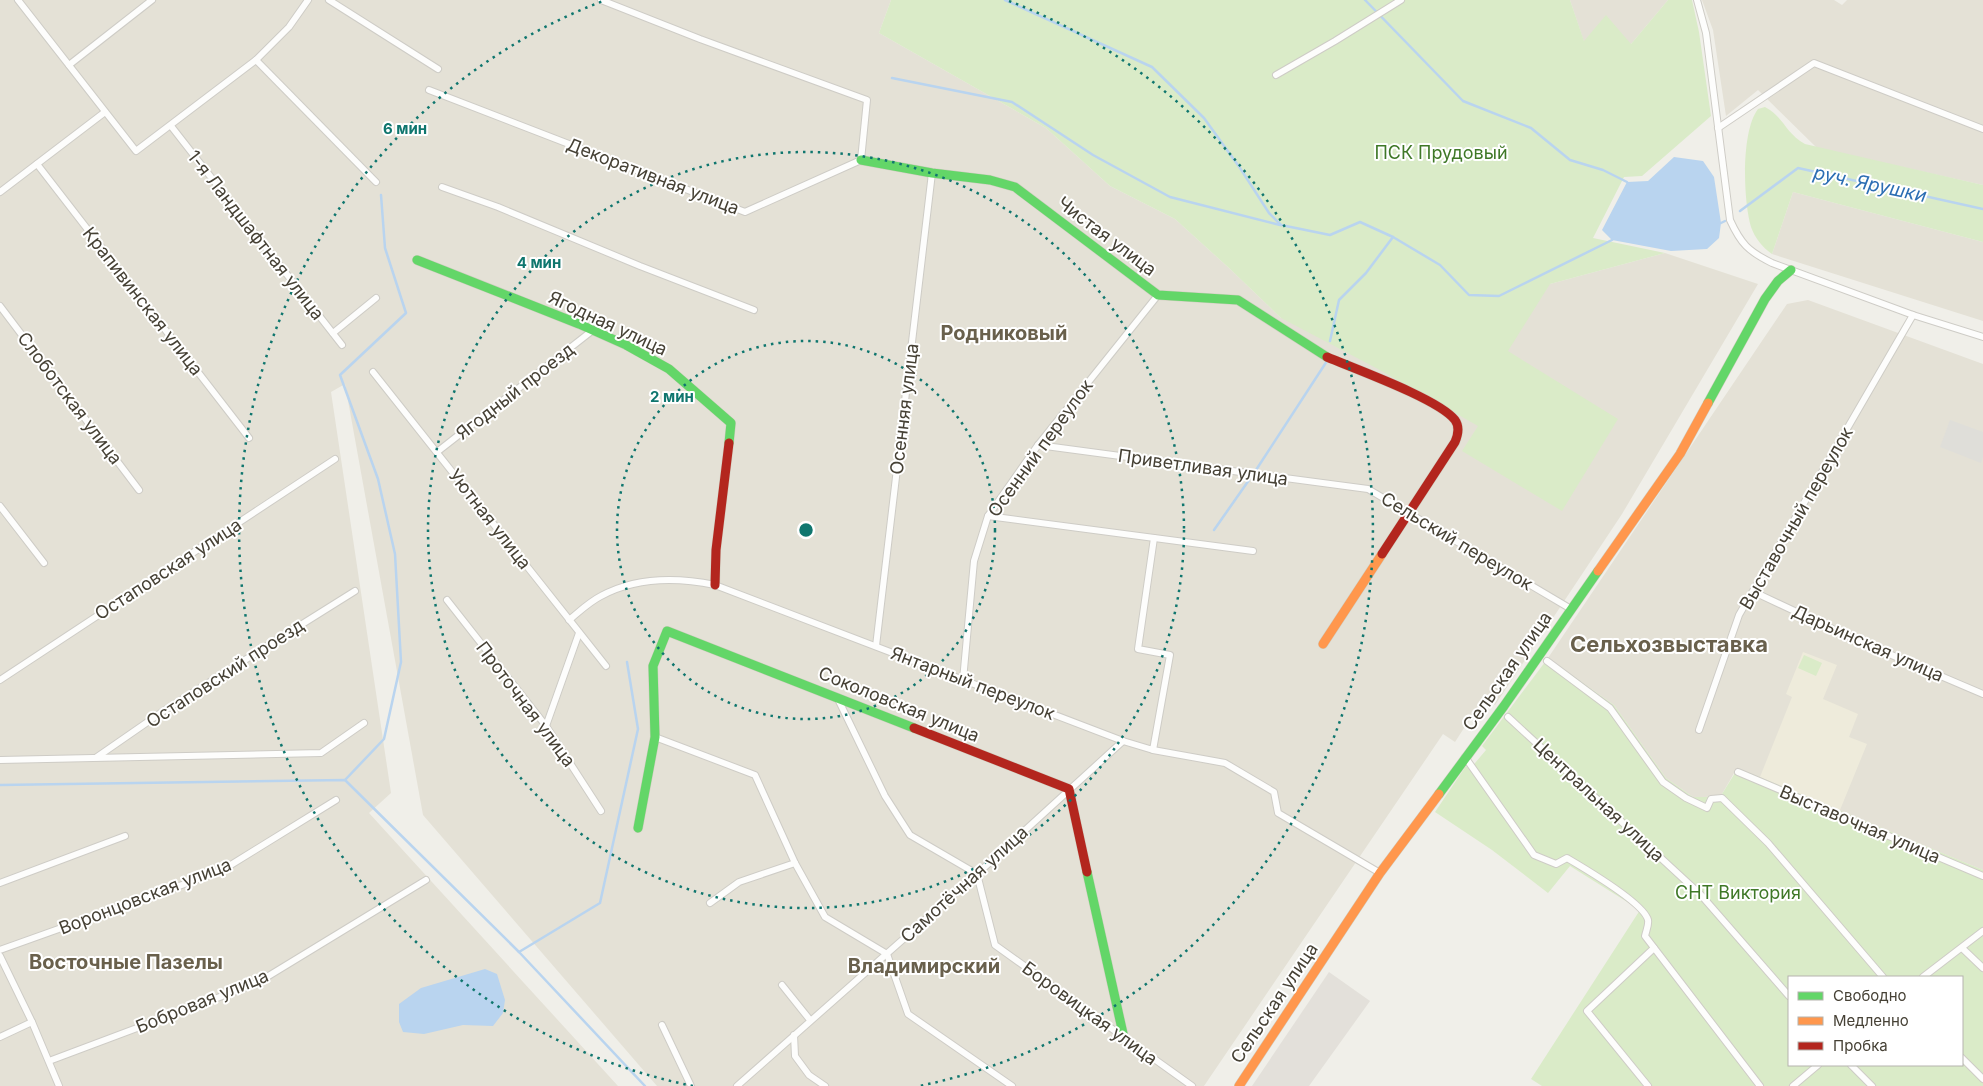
<svg xmlns="http://www.w3.org/2000/svg" width="1983" height="1086" font-family="Inter,sans-serif">
<style>
.residential{fill:#e4e1d6}
.industrial{fill:#e3e0da}
.education{fill:#eeebdb}
.green{fill:#daebc8;fill-rule:evenodd}
.parking{fill:#dfded9}
.water{fill:#b9d4ef}
.lines{fill:none;stroke-linecap:round;stroke-linejoin:round}
.stream{stroke:#b9d4ef;stroke-width:2.5}
.street-casing{stroke:#ceccc6;stroke-width:8}
.fast-casing{stroke:#d0cdc0;stroke-width:10}
.slow-casing{stroke:#d0cdc0;stroke-width:10}
.jam-casing{stroke:#d0cdc0;stroke-width:10}
.street{stroke:#fdfdfc;stroke-width:6}
.fast{stroke:#63d668;stroke-width:9}
.slow{stroke:#ff974d;stroke-width:9}
.jam{stroke:#b3261e;stroke-width:9}
.ring{fill:none;stroke:#0f766e;stroke-width:2.5;stroke-dasharray:2.5 5}
.labels{text-anchor:middle;dominant-baseline:central;stroke-width:4;stroke-linejoin:round;paint-order:stroke}
.park-label{font-size:18px;fill:#3f7827;stroke:#fff}
.street-label{font-size:18px;fill:#464135;stroke:#fff}
.water-label{font-size:19px;font-style:italic;fill:#2c6eb3;stroke:#fff}
.quarter-label{font-size:20px;font-weight:bold;fill:#69604c;stroke:#fff}
.district-label{font-size:22px;font-weight:bold;fill:#69604c;stroke:#fff}
.centre{fill:#0f766e;stroke:#fff;stroke-width:2.5}
.ring-label{font-size:15px;text-anchor:middle;font-weight:bold;fill:#0f766e;stroke:#fff;stroke-width:4;stroke-linejoin:round;paint-order:stroke}
</style>
<rect width="100%" height="100%" fill="#f0efe9"/>
<!-- residential -->
<g class="residential">
<polygon points="0,0 891,0 879,33 1046,128 1110,186 1175,219 1229,268 1281,318 1550,284 1665,253 1758,284 1622,514 1495,705 1484,697 1455,742 1443,734 1204,1086 657,1086 423,815 345,384 331,392 391,793 369,813 618,1086 0,1086"/>
<polygon points="1570,0 1668,0 1631,44 1584,42"/>
<polygon points="1702,0 1834,0 1842,5 1847,0 1983,0 1983,185 1817,148 1758,90 1726,116 1713,30"/>
<polygon points="1793,192 1983,242 1983,321 1772,254"/>
<polygon points="1808,300 1983,364 1983,870 1737,768 1722,794 1706,797 1693,797 1666,778 1614,705 1548,658 1787,304"/>
</g>
<!-- industrial -->
<polygon class="industrial" points="1329,972 1370,1001 1309,1086 1252,1086"/>
<!-- education -->
<polygon class="education" points="1803,652 1837,665 1823,699 1858,714 1849,737 1867,744 1840,810 1760,777 1792,697 1786,694"/>
<!-- green -->
<g class="green">
<polygon points="891,0 1570,0 1584,41 1606,15 1631,44 1668,0 1692,0 1699,32 1711,116 1642,176 1624,177 1593,238 1665,253 1550,284 1508,351 1618,419 1562,511 1462,451 1478,426 1378,369 1281,318 1229,268 1175,219 1110,186 1046,128 879,33"/>
<path d="M1765 107C1784 117 1785 133 1805 144L1983 185V242L1793 192 1772 254C1762 247 1755 238 1751 227 1743 200 1741 131 1758 109Z"/>
<polygon points="1804,655 1822,663 1816,676 1798,668"/>
<path d="M1548 658 1614 705 1666 778 1693 797H1706L1722 794 1738 768 1983 870V1086H1542L1531 1079 1640 910 1570 866 1548 893 1492 850 1435 812 1466 766 1470 769 1486 750 1482 746ZM1789 977H1962V1065H1789Z"/>
</g>
<!-- parking -->
<polygon class="parking" points="1950,420 1983,432 1983,457 1981,463 1940,447"/>
<!-- water -->
<g class="water">
<polygon points="1674,157 1703,161 1714,177 1721,223 1719,238 1707,249 1671,251 1612,240 1602,230 1627,182 1648,181"/>
<polygon points="485,969 497,974 505,1000 503,1013 493,1026 463,1025 424,1034 403,1032 399,1022 399,1004 421,988"/>
</g>
<g class="lines">
<!-- stream -->
<g class="stream">
<polyline points="1005,0 1152,67 1204,118 1240,168 1269,213 1281,225 1330,235 1360,222 1393,237 1440,265 1469,295 1499,296 1612,240"/>
<polyline points="1365,0 1463,101 1531,128 1570,160 1603,170 1627,182"/>
<polyline points="892,78 1012,102 1093,155 1170,197 1280,225"/>
<polyline points="1740,211 1798,168 1983,209"/>
<polyline points="1721,223 1725,221"/>
<polyline points="1330,341 1339,300 1366,273 1393,237"/>
<polyline points="1256,470 1327,361"/>
<polyline points="1214,530 1249,480"/>
<polyline points="345,780 384,739 401,662 395,554 378,479 340,375 406,313 385,248 381,195"/>
<polyline points="0,785 345,780 519,952 645,1086"/>
<polyline points="519,952 600,903 638,729 627,662"/>
</g>
<defs>
<g id="street">
<polyline points="18,0 136,151 256,60 289,27 308,0"/>
<polyline points="329,0 438,69"/>
<path d="M1697 0 1706 33 1730 220C1741 244 1748 251 1772 263L1913 315 1983 337"/>
<polyline points="256,60 376,182"/>
<polyline points="69,65 152,0"/>
<polyline points="1276,75 1335,41 1401,0"/>
<polyline points="429,90 745,212 861,160 867,100 700,39 601,0"/>
<polyline points="171,126 342,345"/>
<polyline points="1718,128 1814,63 1983,129"/>
<polyline points="37,164 249,438"/>
<polyline points="442,187 498,207 640,266 754,310"/>
<polyline points="0,192 105,112"/>
<polyline points="0,306 139,490"/>
<polyline points="333,333 376,298"/>
<polyline points="373,372 606,666"/>
<polyline points="1038,445 1368,489 1571,609"/>
<polyline points="437,452 593,330"/>
<polyline points="0,506 44,563"/>
<polyline points="988,516 1253,551"/>
<polyline points="1754,592 1854,639 1983,694"/>
<polyline points="447,600 546,726 601,811"/>
<path d="M569 620C579 612 589 602 601 596 636 577 676 577 715 585L1123 741 1153 750 1170 655 1138 649 1154 538"/>
<polyline points="876,646 932,173"/>
<polyline points="1547,661 1610,708 1663,782 1686,798 1707,808 1711,799 1722,798 1768,843 1883,977"/>
<polyline points="0,680 335,459"/>
<polyline points="963,680 974,561 988,516 1038,445 1158,295"/>
<polyline points="837,697 885,796 910,835 977,874 995,945 1192,1086"/>
<polyline points="1508,717 1701,895 1789,996"/>
<polyline points="546,726 579,633"/>
<polyline points="1699,730 1739,615 1913,315"/>
<polyline points="655,737 755,775 795,863 825,917 887,954 908,1014 1012,1086"/>
<polyline points="1153,750 1225,763 1274,792 1278,813 1380,873"/>
<polyline points="97,757 162,712 355,591"/>
<path d="M1465 757 1534 855 1556 864 1567 858C1584 868 1644 903 1648 920 1649 925 1646 931 1645 936L1760 1086"/>
<polyline points="0,760 321,753 364,723"/>
<polyline points="1738,772 1983,876"/>
<polyline points="0,883 125,836"/>
<polyline points="710,903 739,882 795,863"/>
<polyline points="1962,948 1983,968"/>
<polyline points="0,950 221,871 336,800"/>
<polyline points="0,956 32,1022 59,1086"/>
<polyline points="1923,977 1983,931"/>
<polyline points="782,985 810,1020"/>
<polyline points="662,1025 691,1086"/>
<polyline points="794,1035 795,1056 809,1075 825,1086"/>
<polyline points="0,1037 32,1022"/>
<polyline points="1962,1058 1983,1079"/>
<polyline points="49,1061 257,983 426,880"/>
<polyline points="1851,1065 1872,1086"/>
<polyline points="737,1086 977,874 1123,741"/>
<polyline points="1648,1086 1587,1011 1654,948"/>
<polyline points="1793,1086 1818,1065"/>
</g>
<g id="fast">
<polyline points="861,160 932,173 990,180 1015,187 1158,295 1238,300 1327,357"/>
<polyline points="417,260 579,324 626,345 669,369 731,423 729,443"/>
<polyline points="1708,403 1765,299 1778,281 1791,270"/>
<polyline points="1439,794 1504,706 1598,571"/>
<polyline points="638,828 655,737 653,666 667,631 914,728"/>
<polyline points="1087,872 1124,1038"/>
</g>
<g id="slow">
<polyline points="1598,571 1680,454 1708,403"/>
<polyline points="1323,644 1382,554"/>
<polyline points="1239,1086 1380,873 1439,794"/>
</g>
<g id="jam">
<path d="M1327 357C1355 369 1439 399 1455 420 1460 427 1458 435 1455 442L1382 554"/>
<polyline points="715,585 716,550 729,443"/>
<polyline points="914,728 1069,789 1087,872"/>
</g>
</defs>
<!-- street casing -->
<use href="#street" class="street-casing"/>
<!-- fast casing -->
<use href="#fast" class="fast-casing"/>
<!-- slow casing -->
<use href="#slow" class="slow-casing"/>
<!-- jam casing -->
<use href="#jam" class="jam-casing"/>
<!-- street -->
<use href="#street" class="street"/>
<!-- fast -->
<use href="#fast" class="fast"/>
<!-- slow -->
<use href="#slow" class="slow"/>
<!-- jam -->
<use href="#jam" class="jam"/>
</g>
<!-- distance rings -->
<g class="ring">
<circle cx="806" cy="530" r="189"/>
<circle cx="806" cy="530" r="378"/>
<path d="M693 1086A567 567 0 0 1 603 1M1009 1A567 567 0 0 1 919 1086"/>
</g>
<g class="labels">
<!-- park labels -->
<g class="park-label">
<text x="1441" y="152">ПСК Прудовый</text>
<text x="1738" y="892">СНТ Виктория</text>
</g>
<!-- street labels -->
<g class="street-label">
<text transform="translate(653 176) rotate(21)">Декоративная улица</text>
<text transform="translate(256 235) rotate(52)">1-я Ландшафтная улица</text>
<text transform="translate(1107 236) rotate(37)">Чистая улица</text>
<text transform="translate(143 301) rotate(52)">Крапивинская улица</text>
<text transform="translate(608 323) rotate(25)">Ягодная улица</text>
<text transform="translate(515 391) rotate(-38)">Ягодный проезд</text>
<text transform="translate(70 398) rotate(53)">Слоботская улица</text>
<text transform="translate(904 409) rotate(-83)">Осенняя улица</text>
<text transform="translate(1040 448) rotate(-54)">Осенний переулок</text>
<text transform="translate(1203 467) rotate(8)">Приветливая улица</text>
<text transform="translate(1796 518) rotate(-60)">Выставочный переулок</text>
<text transform="translate(490 519) rotate(52)">Уютная улица</text>
<text transform="translate(1457 541) rotate(31)">Сельский переулок</text>
<text transform="translate(168 569) rotate(-33)">Остаповская улица</text>
<text transform="translate(1868 643) rotate(24)">Дарьинская улица</text>
<text transform="translate(1507 671) rotate(-55)">Сельская улица</text>
<text transform="translate(225 673) rotate(-33)">Остаповский проезд</text>
<text transform="translate(973 683) rotate(21)">Янтарный переулок</text>
<text transform="translate(526 704) rotate(53)">Проточная улица</text>
<text transform="translate(899 704) rotate(22)">Соколовская улица</text>
<text transform="translate(1599 800) rotate(43)">Центральная улица</text>
<text transform="translate(1860 824) rotate(23)">Выставочная улица</text>
<text transform="translate(964 884) rotate(-42)">Самотёчная улица</text>
<text transform="translate(145 896) rotate(-21)">Воронцовская улица</text>
<text transform="translate(202 1001) rotate(-22)">Бобровая улица</text>
<text transform="translate(1274 1003) rotate(-56)">Сельская улица</text>
<text transform="translate(1090 1013) rotate(36)">Боровицкая улица</text>
</g>
<!-- water labels -->
<g class="water-label">
<text transform="translate(1870 184) rotate(12)">руч. Ярушки</text>
</g>
<!-- quarter labels -->
<g class="quarter-label">
<text x="1004" y="333">Родниковый</text>
<text x="126" y="962">Восточные Пазелы</text>
<text x="924" y="966">Владимирский</text>
</g>
<!-- district labels -->
<g class="district-label">
<text x="1669" y="644">Сельхозвыставка</text>
</g>
</g>
<circle cx="806" cy="530" r="8" class="centre"/>
<g class="ring-label">
<text x="405" y="134">6 мин</text>
<text x="539" y="268">4 мин</text>
<text x="672" y="402">2 мин</text>
</g>
<!-- legend -->
<rect x="1788" y="976" width="175" height="90" fill="#ffffff" stroke="#b5b3ae"/>
<rect x="1798" y="992" width="25" height="8" fill="#63d668" stroke="#b5b3ae"/>
<text x="1833" y="1001" font-size="15" fill="#464135">Свободно</text>
<rect x="1798" y="1017" width="25" height="8" fill="#ff974d" stroke="#b5b3ae"/>
<text x="1833" y="1026" font-size="15" fill="#464135">Медленно</text>
<rect x="1798" y="1042" width="25" height="8" fill="#b3261e" stroke="#b5b3ae"/>
<text x="1833" y="1051" font-size="15" fill="#464135">Пробка</text>
</svg>
